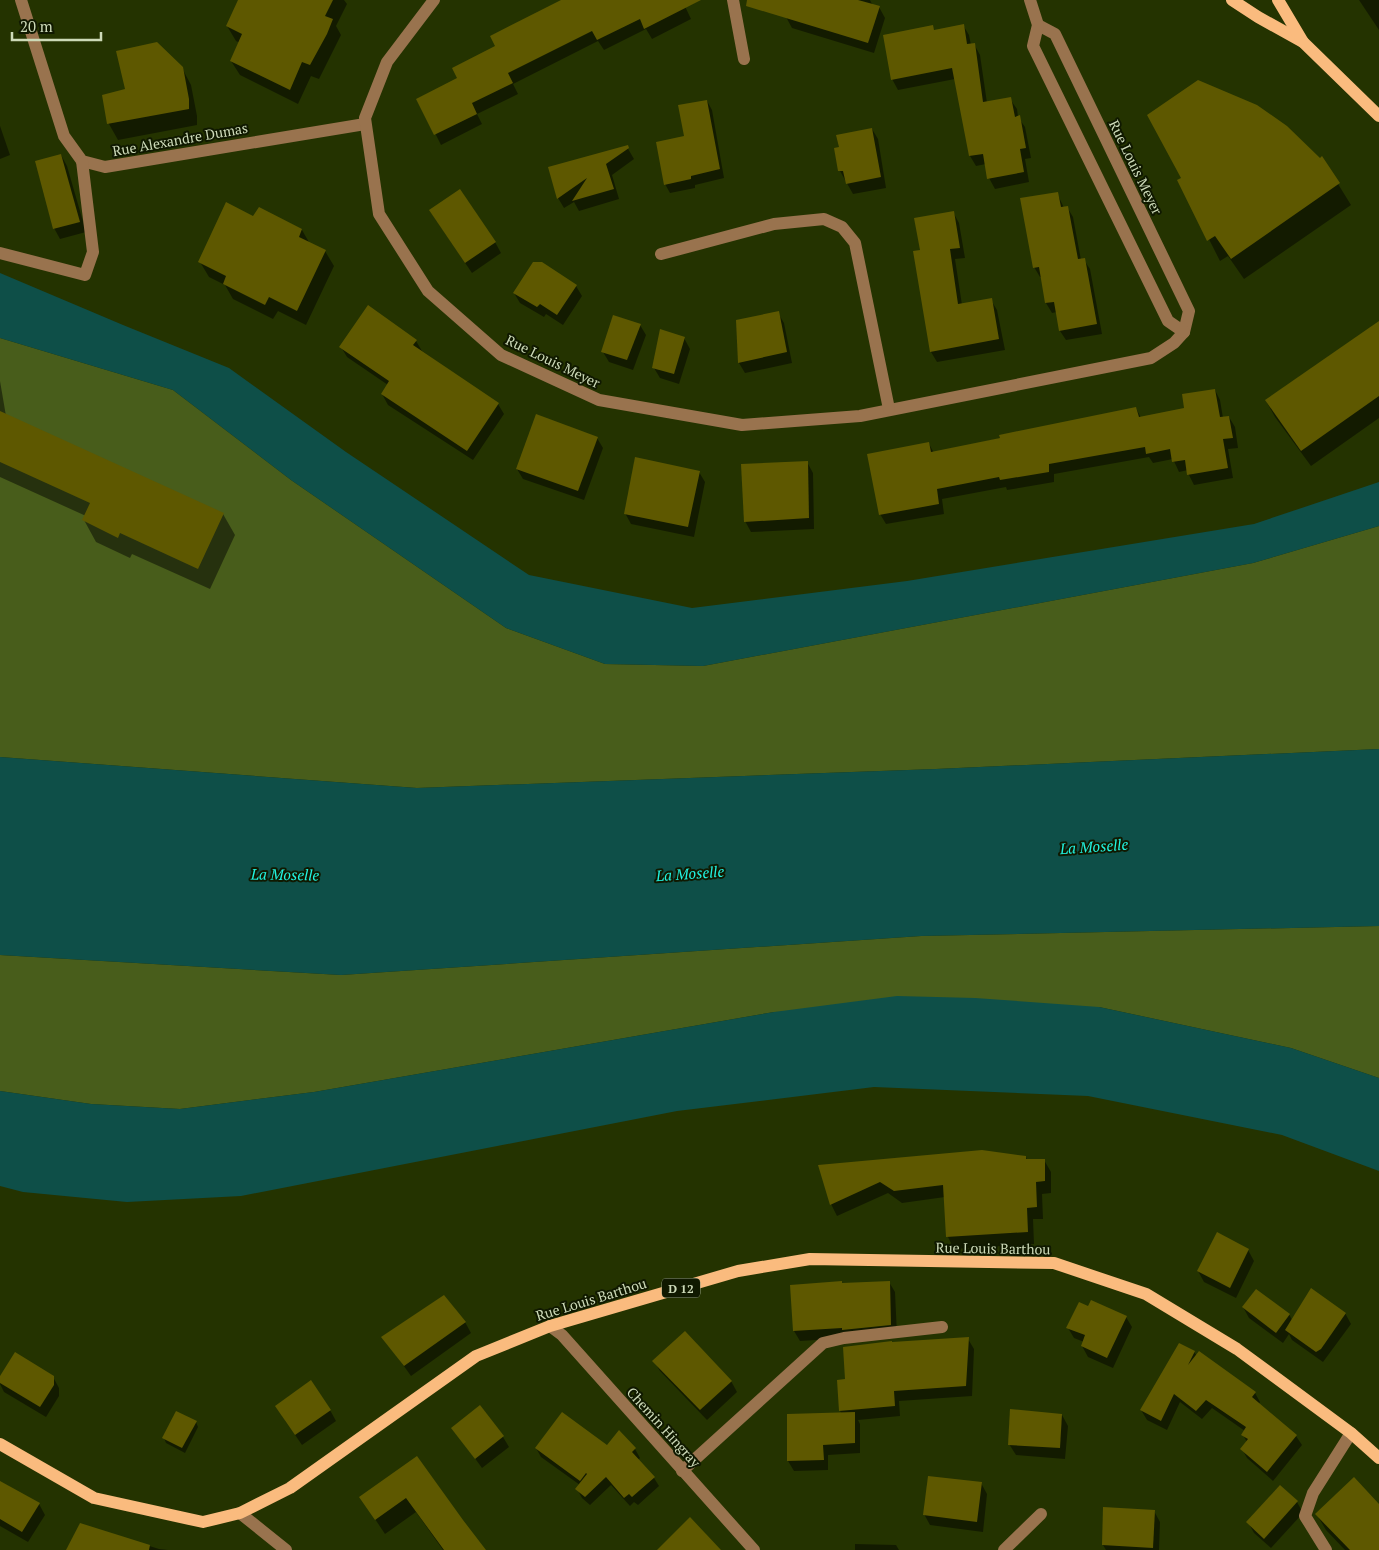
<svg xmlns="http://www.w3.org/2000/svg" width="1379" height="1550" font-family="'PT Serif',serif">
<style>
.forest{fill:#485d1b}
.water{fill:#0e4f48}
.shadow{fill:#0007}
.building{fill:#5e5800}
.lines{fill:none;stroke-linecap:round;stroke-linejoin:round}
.minor{stroke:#99734e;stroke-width:12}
.major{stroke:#fabb7e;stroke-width:12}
.labels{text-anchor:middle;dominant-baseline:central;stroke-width:4;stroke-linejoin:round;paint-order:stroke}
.shield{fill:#101900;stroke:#94a081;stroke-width:1}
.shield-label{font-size:12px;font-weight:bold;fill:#cddab8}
.street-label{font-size:14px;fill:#cddab8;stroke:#101900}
.water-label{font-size:15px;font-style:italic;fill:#21f3e0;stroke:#101900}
</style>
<rect width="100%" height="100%" fill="#243300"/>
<!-- forest -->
<g class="forest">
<polygon points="0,338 173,390 291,480 506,628 605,664 703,666 1253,563 1379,526 1379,749 936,769 417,788 0,757"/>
<polygon points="1379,926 1379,1078 1291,1048 1099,1007 774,1012 314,1092 180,1109 91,1104 0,1091 0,955 341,975 921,936"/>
</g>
<!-- water -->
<g class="water">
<polygon points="0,273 123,325 229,368 346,452 529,575 692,608 907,581 1254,524 1379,482 1379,526 1253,563 703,666 605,664 506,628 291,480 173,390 0,338"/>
<polygon points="1379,749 1379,926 921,936 341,975 0,955 0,757 417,788 936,769"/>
<polygon points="897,996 975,998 1099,1007 1291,1048 1379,1078 1379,1171 1282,1135 1088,1096 874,1087 677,1111 241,1196 127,1202 23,1192 0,1186 0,1091 91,1104 180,1109 314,1092 774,1012"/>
</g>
<!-- shadow -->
<g class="shadow">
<polygon points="250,0 344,0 347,4 336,26 341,35 319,79 311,76 298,104 240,75 231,61 240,43 236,41 227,26"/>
<polygon points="563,0 682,0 691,19 652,39 646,29 604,50 598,41 513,84 518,94 477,114 482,124 441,145 418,99 459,78 497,47"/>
<polygon points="791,0 870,0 873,6 879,7 885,18 874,53 792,28 786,17"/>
<polygon points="1359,0 1379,0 1379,30"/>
<polygon points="963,25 969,35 971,45 974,44 980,55 987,103 1010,99 1017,109 1018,117 1025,127 1031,158 1025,159 1029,182 995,189 989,178 986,164 976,166 970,156 955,79 898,90 892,79 932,27 935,31"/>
<polygon points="182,68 191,85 197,116 197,125 118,140 109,124 104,96 126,90"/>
<polygon points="707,101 712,110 724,178 695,185 695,188 670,193 665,184 685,137"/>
<polygon points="0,126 10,155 0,159"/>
<polygon points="872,129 878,139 886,188 853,194 840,171 840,148"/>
<polygon points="627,147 634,159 612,175 619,199 579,211 574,202 564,208 558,198 550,168"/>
<polygon points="61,155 67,166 86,232 60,239 54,228"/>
<polygon points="1322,158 1351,205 1244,279 1228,256 1220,261 1179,180"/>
<polygon points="1057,193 1064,208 1067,207 1073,217 1081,260 1084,260 1090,269 1102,334 1066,340 1060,331 1057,312 1052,313 1046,303 1042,277 1040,277 1034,267"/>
<polygon points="430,211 495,242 501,253 472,273"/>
<polygon points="953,212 959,223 965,258 955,259 962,305 991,300 997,310 1005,350 937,362 931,352 922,251"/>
<polygon points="254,218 302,230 310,244 325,251 334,266 306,325 278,311 273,319 233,299 225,285 209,277 200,262"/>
<polygon points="576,286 582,296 563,325 546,314 544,317 520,303 514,293"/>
<polygon points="778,313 784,323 792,363 745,373 739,363"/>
<polygon points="1379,322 1379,418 1311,466 1275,417 1266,401"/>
<polygon points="640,325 646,335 633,370 609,362 603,352"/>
<polygon points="684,338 690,349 679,384 660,378 654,368"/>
<polygon points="416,341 422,351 498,404 504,414 473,460 388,405 382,394 388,385 347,357 341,347"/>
<polygon points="0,381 6,416 223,514 235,535 210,589 132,554 130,558 96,542 84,520 86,516 0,477"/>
<polygon points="1215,390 1220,400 1223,418 1229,417 1235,427 1238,448 1228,449 1233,478 1194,485 1189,475 1188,470 1179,472 1173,459 1153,463 1149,457 1054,474 1054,482 1007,490 1006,487 942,499 944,514 886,524 880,514 929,444 934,453 1136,408 1141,418 1186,409"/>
<polygon points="597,438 603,448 584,500 523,479 517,469"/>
<polygon points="807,462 813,473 814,529 751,532 745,521"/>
<polygon points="699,472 705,482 694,537 631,524 625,513"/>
<polygon points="1026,1157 1027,1160 1044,1160 1051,1172 1051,1193 1042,1194 1043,1219 1033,1219 1034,1244 954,1249 948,1237 945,1197 902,1203 888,1193 837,1216 831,1204 820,1166"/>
<polygon points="1248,1250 1254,1261 1236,1298 1204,1282 1198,1271"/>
<polygon points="889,1282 895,1292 897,1335 800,1341 794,1331 843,1285"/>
<polygon points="1243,1307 1289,1314 1292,1320 1345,1313 1351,1324 1323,1362 1292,1340 1289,1334 1283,1343 1249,1318"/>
<polygon points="1126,1317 1132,1327 1113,1368 1088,1357 1082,1346 1084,1342 1074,1338 1068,1328"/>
<polygon points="465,1322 471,1333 411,1376 383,1337"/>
<polygon points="968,1339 974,1349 972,1396 899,1401 900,1416 858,1420 860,1424 860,1453 828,1455 828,1470 794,1471 788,1461 789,1415 842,1414 840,1411 839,1381 846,1381"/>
<polygon points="1194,1352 1197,1356 1255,1393 1260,1402 1259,1404 1296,1436 1302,1445 1273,1481 1247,1458 1242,1449 1247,1442 1243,1435 1245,1431 1212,1408 1202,1419 1180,1402 1167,1430 1147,1420 1141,1410"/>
<polygon points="654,1361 731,1381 737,1392 707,1420 660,1371"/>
<polygon points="53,1377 59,1388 59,1396 46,1417 4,1392 0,1384 0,1378"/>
<polygon points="330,1410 336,1421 302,1445 282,1416"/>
<polygon points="1062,1415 1068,1426 1065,1459 1016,1455 1009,1444"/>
<polygon points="196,1422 198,1427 185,1453 166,1443 164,1438"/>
<polygon points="453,1428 503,1437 509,1447 482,1468"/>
<polygon points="619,1432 635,1449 640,1458 638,1460 654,1478 659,1486 638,1505 634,1502 630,1506 611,1485 590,1505 582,1498 577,1489 580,1485 541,1457 536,1448 608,1447"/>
<polygon points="416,1458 484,1550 443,1550 416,1512 385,1534 361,1498"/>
<polygon points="0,1482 39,1504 45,1515 28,1542 0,1526"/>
<polygon points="981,1483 987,1494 983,1532 930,1525 924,1514"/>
<polygon points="1280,1486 1297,1502 1303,1513 1271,1548 1254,1533 1248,1522"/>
<polygon points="1379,1506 1379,1550 1345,1550 1326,1530 1317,1515"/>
<polygon points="1154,1511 1160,1522 1159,1550 1106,1550 1103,1545"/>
<polygon points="80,1524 159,1549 168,1550 67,1550"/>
<polygon points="855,1544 896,1545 899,1550 855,1550"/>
</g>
<!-- building -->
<g class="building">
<polygon points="238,0 333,0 325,16 333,19 327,34 310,65 302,62 290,90 230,61 242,34 226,26"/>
<polygon points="561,0 701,0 644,29 640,19 597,40 592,31 508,73 513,83 472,103 477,114 434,135 416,99 457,78 452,68 495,46 490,36"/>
<polygon points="747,0 858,0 880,6 868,43 746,6"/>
<polygon points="964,24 967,44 975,43 983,102 1011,97 1015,117 1020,115 1026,148 1020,149 1024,172 987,179 983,154 969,156 952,68 891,80 883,35 933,25 934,30"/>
<polygon points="157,42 183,67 189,99 189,109 107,124 102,95 125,89 116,51"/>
<polygon points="1198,80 1257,105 1287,126 1320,158 1322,156 1340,183 1231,259 1215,236 1207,241 1177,180 1181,178 1147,115"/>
<polygon points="707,100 720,169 691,176 691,179 664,185 656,142 684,136 678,105"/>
<polygon points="872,128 881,177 846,184 843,171 838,171 834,148 839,147 836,135"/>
<polygon points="628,145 629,148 606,164 614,189 572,201 587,178 557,199 548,167"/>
<polygon points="61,154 80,222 53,229 35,161"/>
<polygon points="460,189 496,242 465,263 429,210"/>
<polygon points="1058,192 1061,207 1068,206 1078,259 1085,258 1097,324 1059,331 1054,302 1045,303 1039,267 1033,268 1020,198"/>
<polygon points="226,202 253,216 259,207 302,229 299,237 326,250 297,311 269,297 265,305 223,284 226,276 198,262"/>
<polygon points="954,211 960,248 950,249 958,304 992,298 999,339 930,352 913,251 920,250 914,218"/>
<polygon points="533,262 542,262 577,285 557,315 540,304 537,307 513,293"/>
<polygon points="368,305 417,340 413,345 499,403 467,451 381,394 389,381 339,347"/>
<polygon points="779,311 787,352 738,363 736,320"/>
<polygon points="613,315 641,324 627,360 601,352"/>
<polygon points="1379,321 1379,396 1301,451 1265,400"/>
<polygon points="660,329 685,337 674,374 652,368"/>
<polygon points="1215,389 1220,417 1229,416 1233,438 1223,439 1228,468 1187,475 1185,460 1172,462 1170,449 1146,454 1145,447 1049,464 1049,472 1000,480 999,477 937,489 939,504 879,515 867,454 929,442 931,452 1000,438 999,435 1136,407 1139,417 1184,408 1182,394"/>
<polygon points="0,411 224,513 198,569 120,533 118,538 82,520 90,503 0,462"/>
<polygon points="536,414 598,437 578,491 516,469"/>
<polygon points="635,457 700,471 688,527 624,514"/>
<polygon points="808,461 809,518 744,522 741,464"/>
<polygon points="982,1150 1026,1156 1026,1159 1045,1159 1045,1181 1036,1182 1037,1207 1027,1208 1028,1232 946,1237 943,1185 894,1191 880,1182 830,1205 818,1165"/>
<polygon points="1217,1232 1249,1249 1230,1288 1197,1271"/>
<polygon points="842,1281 842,1283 890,1281 891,1325 842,1330 842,1328 793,1331 790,1285"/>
<polygon points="1311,1288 1346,1313 1321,1349 1316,1352 1285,1330"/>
<polygon points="1256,1289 1290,1314 1276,1333 1242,1307"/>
<polygon points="444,1295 466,1322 404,1366 381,1337"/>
<polygon points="1091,1300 1127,1316 1107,1358 1081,1346 1085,1335 1066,1328 1079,1302 1088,1306"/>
<polygon points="685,1331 732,1381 700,1410 652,1361"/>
<polygon points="969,1337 966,1386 894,1391 895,1406 839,1411 837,1380 845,1379 843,1347 892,1341 892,1342"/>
<polygon points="1179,1343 1195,1351 1188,1365 1199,1351 1256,1392 1252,1397 1297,1435 1267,1472 1240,1449 1248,1439 1241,1435 1246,1427 1206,1400 1196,1411 1174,1394 1161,1421 1140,1410"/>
<polygon points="15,1352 54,1376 54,1385 40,1407 0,1383 0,1376"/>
<polygon points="311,1380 331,1410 295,1435 275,1406"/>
<polygon points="480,1405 504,1436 475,1459 451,1428"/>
<polygon points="1010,1409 1062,1414 1060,1448 1008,1445"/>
<polygon points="176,1411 197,1421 182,1448 162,1438"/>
<polygon points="562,1412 607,1445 619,1430 636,1448 632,1452 655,1477 632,1497 629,1494 624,1498 606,1477 585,1497 575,1489 587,1474 586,1473 580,1481 535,1448"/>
<polygon points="855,1412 855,1443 823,1445 824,1460 787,1461 787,1414"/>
<polygon points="417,1456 463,1520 486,1550 444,1550 406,1498 375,1520 359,1497"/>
<polygon points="928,1476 982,1482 977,1522 923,1515"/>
<polygon points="1354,1477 1379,1504 1379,1550 1350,1550 1315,1514"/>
<polygon points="0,1481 40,1503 22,1532 0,1519"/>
<polygon points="1280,1485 1298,1501 1264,1539 1246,1522"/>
<polygon points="1103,1507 1155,1510 1153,1548 1102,1545"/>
<polygon points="690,1517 721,1550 657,1550"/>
<polygon points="80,1523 150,1545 149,1550 66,1550"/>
</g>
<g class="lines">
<!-- minor -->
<g class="minor">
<polyline points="21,0 64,136 82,161 105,167 365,124"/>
<polyline points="434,0 387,62 365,118 379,214 428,291 501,355 599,400 742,425 860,416 1151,358 1174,343 1184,332 1189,311 1055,34 1038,25"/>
<polyline points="733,0 744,59"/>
<polyline points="1030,0 1038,25 1033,46 1168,321 1184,332"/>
<polyline points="0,253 85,275 93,252 82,161"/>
<polyline points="661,254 774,224 824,219 842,227 855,243 889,409"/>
<polyline points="550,1326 562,1335 754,1550"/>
<polyline points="682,1471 823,1343 844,1338 942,1327"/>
<polyline points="240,1513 286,1550"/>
<polyline points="1004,1550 1041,1514"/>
<polyline points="1326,1550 1305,1516 1313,1493 1351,1433"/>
</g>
<!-- major -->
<g class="major">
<polyline points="1232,0 1258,17 1303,42 1379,116"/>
<polyline points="1278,0 1303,42"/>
<polyline points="0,1444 94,1498 203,1522 240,1513 290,1488 476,1356 550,1326 738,1271 810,1259 1054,1263 1146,1294 1237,1349 1351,1433 1379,1458"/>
</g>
</g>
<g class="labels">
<!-- shield labels -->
<rect class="shield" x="662" y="1278.5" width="38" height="19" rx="4"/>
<g class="shield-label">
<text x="681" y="1288">D 12</text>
</g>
<!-- street labels -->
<g class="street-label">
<text transform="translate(180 139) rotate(-10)">Rue Alexandre Dumas</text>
<text transform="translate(1136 167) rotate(64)">Rue Louis Meyer</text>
<text transform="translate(553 361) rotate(26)">Rue Louis Meyer</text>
<text transform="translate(993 1248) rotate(1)">Rue Louis Barthou</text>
<text transform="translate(591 1299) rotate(-17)">Rue Louis Barthou</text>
<text transform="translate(664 1427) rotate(48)">Chemin Hingray</text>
</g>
<!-- water labels -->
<g class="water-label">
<text transform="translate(1094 846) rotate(-4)">La Moselle</text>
<text transform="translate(690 873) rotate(-4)">La Moselle</text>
<text transform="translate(285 874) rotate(1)">La Moselle</text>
</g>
</g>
<!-- scale -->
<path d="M12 32v8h89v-8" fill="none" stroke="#cddab8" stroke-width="2.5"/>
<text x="20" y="32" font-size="15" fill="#cddab8" stroke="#101900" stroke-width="4" paint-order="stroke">20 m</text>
</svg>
